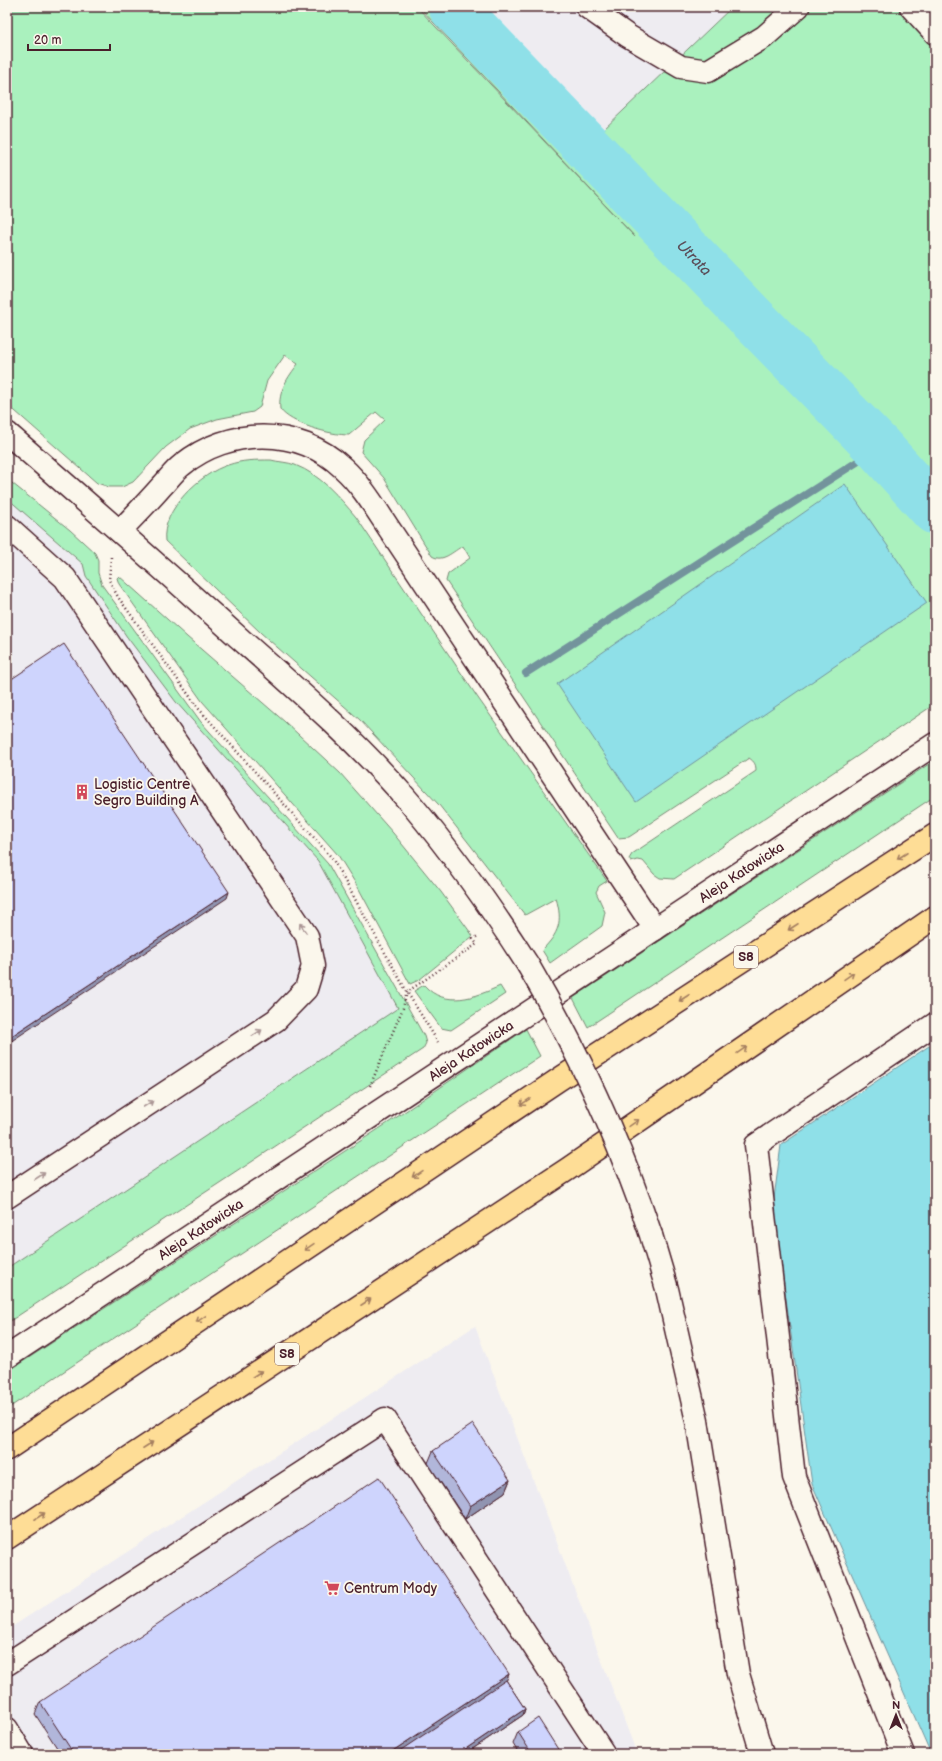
<svg xmlns="http://www.w3.org/2000/svg" width="942" height="1761" font-family="'Balsamiq Sans',sans-serif">
<style>
.built{fill:#eeecf1}
.green{fill:#aaf1be;stroke:#7a8874}
.water{fill:#8fe0e8;stroke:#73939c}
.lines{fill:none;stroke-linecap:round;stroke-linejoin:round}
.stream{stroke:#73939c;stroke-width:8}
.river{stroke:#8fe0e8;stroke-width:49}
.minor-casing{stroke:#4a1f2b;stroke-width:25}
.highway-casing{stroke:#4a1f2b;stroke-width:25}
.path{stroke:#4a1f2b;stroke-width:2.5;stroke-dasharray:1 3;stroke-linecap:butt}
.minor{stroke:#fbf7ec;stroke-width:22}
.highway{stroke:#fedd96;stroke-width:22}
.minor-bridge-casing{stroke:#4a1f2b;stroke-width:25;stroke-linecap:butt}
.minor-bridge{stroke:#fbf7ec;stroke-width:22}
.wall{fill:#b1b6da;stroke:#4a1f2b}
.shaded-wall{fill:#9094b1;stroke:#4a1f2b}
.building{fill:#ced4fd;stroke:#4a1f2b}
.oneway{stroke:#a47e60}
.oneway2{stroke:#ab9695}
.labels{text-anchor:middle;dominant-baseline:central;stroke-width:3.5;stroke-linejoin:round;paint-order:stroke}
.shield{fill:#fbf7ec;stroke:#7f6065;stroke-width:1}
.shield-label{font-size:13px;font-weight:bold;fill:#4a1f2b}
.poi-label{font-size:14px;fill:#4a1f2b;stroke:#fbf7ec;text-anchor:start}
.street-label{font-size:14px;fill:#4a1f2b;stroke:#fbf7ec}
.water-label{font-size:15px;font-style:italic;fill:#5b4f5a;stroke:#fbf7ec}
</style>
<rect width="100%" height="100%" fill="#fbf7ec"/>
<filter id="ink" filterUnits="userSpaceOnUse"><feTurbulence type="fractalNoise" baseFrequency=".025" numOctaves="2"/><feDisplacementMap in="SourceGraphic" scale="8" xChannelSelector="R" yChannelSelector="G"/><feConvolveMatrix kernelMatrix="1 2 1 2 8 2 1 2 1" color-interpolation-filters="sRGB"/></filter>
<g filter="url(#ink)">
<!-- built -->
<g class="built">
<polygon points="485,7 732,7 603,130"/>
<polygon points="7,498 83,564 86,576 176,702 318,861 398,1008 7,1268"/>
<polygon points="475,1326 637,1754 7,1754 7,1630"/>
</g>
<!-- green -->
<g class="green">
<path d="M7 7H417L635 237 419 7H485L603 130 732 7H935V704L674 879 660 878 654 874 643 861 638 860 631 862 629 859 632 854 756 771C756 765 755 762 749 758L629 837 618 838 446 581 448 574 470 558 463 546C453 551 443 563 432 556L384 478 361 452 364 440 385 420 376 412 349 435C331 435 290 424 280 409 278 391 288 377 298 364L285 355 267 381 260 407 253 412 217 419 190 429 166 447 133 482 122 487H109L97 483 7 404Z"/>
<path d="M271 460C278 462 288 462 295 465 321 475 339 497 356 517L478 698 607 881 599 886 596 892 605 912 602 926 550 963 542 950C559 933 563 922 556 898L525 915 439 805 360 720 261 633 165 541C161 510 201 473 228 465 242 460 256 460 271 460Z"/>
<polygon points="7,479 70,530 95,553 98,560 98,573 102,585 201,722 328,864 424,1036 426,1043 423,1049 7,1323 7,1268 398,1008 318,861 176,702 127,637 86,576 83,564 7,498"/>
<polygon points="119,576 187,637 285,722 340,773 393,833 441,892 473,936 419,980 410,984 359,889 338,855 202,701 119,584 117,578"/>
<polygon points="935,760 935,796 588,1027 573,998"/>
<path d="M424 985C445 1009 476 997 500 986L505 994 451 1030 441 1028 414 991Z"/>
<polygon points="526,1029 540,1056 7,1409 7,1372 394,1119"/>
</g>
<!-- water -->
<g class="water">
<polygon points="845,484 927,603 636,802 557,684"/>
<polygon points="935,1042 935,1754 931,1754 812,1484 773,1206 781,1145"/>
</g>
<g class="lines">
<!-- stream -->
<g class="stream">
<polyline points="924,498 935,491"/>
<polyline points="526,673 879,448"/>
</g>
<!-- river -->
<path class="river" id="s1" d="M453 7 749 315 879 448 935 510"/>
<defs>
<g id="minor">
<polyline points="587,7 628,36 681,67 708,71 764,37 798,7"/>
<polyline points="911,7 935,33"/>
<path d="M7 433C85 501 162 568 238 637 298 690 359 743 411 804 454 855 492 909 528 965"/>
<polyline points="7,526 65,578 307,936 313,966 306,989 276,1020 7,1197"/>
<path d="M120 531C134 516 148 502 161 487 168 480 174 471 182 465 228 427 299 426 343 468 363 486 377 511 392 533L655 929"/>
<polyline points="651,1235 667,1289 697,1421 738,1674 762,1754"/>
<path id="s2" d="M7 1357 935 744"/>
<polyline points="7,1664 385,1419 604,1754"/>
<polyline points="7,1729 22,1754"/>
<polyline points="903,1754 794,1477 756,1145 935,1024"/>
</g>
<g id="highway">
<polyline points="7,1449 558,1080 935,835"/>
<polyline points="7,1538 568,1169 935,917"/>
</g>
</defs>
<!-- minor casing -->
<use href="#minor" class="minor-casing"/>
<!-- highway casing -->
<use href="#highway" class="highway-casing"/>
<!-- path -->
<g class="path">
<polyline points="111,557 109,580 118,597 199,709 332,858 407,992 438,1042"/>
<polyline points="370,1086 403,1008 407,992 477,944 473,939 478,936"/>
</g>
<!-- minor -->
<use href="#minor" class="minor"/>
<!-- highway -->
<use href="#highway" class="highway"/>
<defs>
<path id="minor-bridge" d="M528 965C579 1052 619 1140 651 1235"/>
</defs>
<!-- minor-bridge casing -->
<use href="#minor-bridge" class="minor-bridge-casing"/>
<!-- minor-bridge -->
<use href="#minor-bridge" class="minor-bridge"/>
</g>
<!-- wall -->
<g class="wall">
<polygon points="433,1451 510,1480 505,1492 465,1519 428,1463"/>
<polygon points="509,1674 506,1680 525,1709 523,1715 465,1754 61,1754 35,1714 40,1702"/>
<polygon points="518,1732 561,1754 519,1754 513,1744"/>
</g>
<!-- shaded-wall -->
<g class="shaded-wall">
<polygon points="229,892 227,898 7,1044 7,1039"/>
<polygon points="510,1480 505,1492 465,1519 470,1506"/>
<polygon points="509,1674 504,1687 402,1754 388,1754"/>
<polygon points="525,1709 523,1715 465,1754 458,1754"/>
</g>
<!-- building -->
<g class="building">
<polygon points="64,644 229,892 7,1039 7,682"/>
<polygon points="473,1424 510,1480 470,1506 433,1451"/>
<polygon points="379,1477 509,1674 388,1754 74,1754 40,1702"/>
<polygon points="506,1680 525,1709 458,1754 395,1754"/>
<polygon points="538,1718 561,1754 532,1754 518,1732"/>
</g>
<!-- one-way arrows -->
<defs><path id="oneway-shaft" d="M-6 0H5M1.5-3L5.5 0L1.5 3" fill="none" stroke-width="1.6" stroke-linecap="round" stroke-linejoin="round"/></defs>
<g class="oneway">
<use href="#oneway-shaft" transform="translate(902 856) rotate(147)"/>
<use href="#oneway-shaft" transform="translate(793 927) rotate(147)"/>
<use href="#oneway-shaft" transform="translate(849 976) rotate(-35)"/>
<use href="#oneway-shaft" transform="translate(684 998) rotate(147)"/>
<use href="#oneway-shaft" transform="translate(742 1050) rotate(-35)"/>
<use href="#oneway-shaft" transform="translate(525 1102) rotate(146)"/>
<use href="#oneway-shaft" transform="translate(634 1123) rotate(-35)"/>
<use href="#oneway-shaft" transform="translate(417 1174) rotate(146)"/>
<use href="#oneway-shaft" transform="translate(309 1247) rotate(146)"/>
<use href="#oneway-shaft" transform="translate(366 1302) rotate(-33)"/>
<use href="#oneway-shaft" transform="translate(201 1319) rotate(146)"/>
<use href="#oneway-shaft" transform="translate(257 1374) rotate(-33)"/>
<use href="#oneway-shaft" transform="translate(148 1445) rotate(-33)"/>
<use href="#oneway-shaft" transform="translate(40 1516) rotate(-33)"/>
</g>
<g class="oneway2">
<use href="#oneway-shaft" transform="translate(303 928) rotate(-124)"/>
<use href="#oneway-shaft" transform="translate(257 1033) rotate(-33)"/>
<use href="#oneway-shaft" transform="translate(148 1104) rotate(-33)"/>
<use href="#oneway-shaft" transform="translate(40 1176) rotate(-33)"/>
</g>
</g>
<!-- icons -->
<defs>
<symbol id="building-bare" viewBox="-9 -9 18 18"><path d="M-4-6H4V6H1V3H-1V6H-4ZM-2.5-4.3h1.7v1.8h-1.7ZM.8-4.3h1.7v1.8H.8ZM-2.5-1h1.7V.8h-1.7ZM.8-1h1.7V.8H.8Z" fill="#d1495b" stroke="#fbf7ec" stroke-width="2.5" paint-order="stroke"/></symbol>
<symbol id="supermarket-bare" viewBox="-9 -9 18 18"><path d="M-6-5.5h2.5l.6 2H6L4.5 2H-2.5L-4.4-4H-6ZM-1.5 3.2a1.3 1.3 0 1 0 .1 0ZM3 3.2a1.3 1.3 0 1 0 .1 0Z" fill="#d1495b" stroke="#fbf7ec" stroke-width="2.5" paint-order="stroke"/></symbol>
</defs>
<g fill-rule="evenodd">
<use href="#building-bare" x="71" y="781" width="22" height="22"/>
<use href="#supermarket-bare" x="321" y="1577" width="22" height="22"/>
</g>
<g class="labels">
<!-- shield labels -->
<g class="shield">
<rect x="734" y="946" width="24" height="22" rx="3"/>
<rect x="275" y="1343" width="24" height="22" rx="3"/>
</g>
<g class="shield-label">
<text x="746" y="957">S8</text>
<text x="287" y="1354">S8</text>
</g>
<!-- poi labels -->
<g class="poi-label">
<text x="94" y="784">Logistic Centre<tspan x="94" dy="16">Segro Building A</tspan></text>
<text x="344" y="1588">Centrum Mody</text>
</g>
<!-- street labels -->
<g class="street-label">
<text stroke="none"><textPath href="#s2" startOffset="880">Aleja Katowicka</textPath></text>
<text stroke="none"><textPath href="#s2" startOffset="556">Aleja Katowicka</textPath></text>
<text stroke="none"><textPath href="#s2" startOffset="232">Aleja Katowicka</textPath></text>
</g>
<!-- water labels -->
<g class="water-label">
<text stroke="none"><textPath href="#s1" startOffset="348">Utrata</textPath></text>
</g>
</g>
<!-- margin -->
<rect width="942" height="1761" fill="none" stroke="#fbf7ec" stroke-width="24"/>
<rect x="12" y="12" width="918" height="1737" fill="none" stroke="#4a1f2b" stroke-width="1.5" filter="url(#ink)"/>
<!-- north arrow -->
<g transform="translate(896 1715)" stroke="#fbf7ec" stroke-width="3" paint-order="stroke">
<path d="M0-3L7 15L0 10L-7 15Z" fill="#4a1f2b"/>
<text y="-6" font-size="11" font-weight="bold" text-anchor="middle" fill="#4a1f2b">N</text>
</g>
<!-- scale -->
<path d="M28 44v6h82v-6" fill="none" stroke="#4a1f2b" stroke-width="2"/>
<text x="34" y="44" font-size="12" fill="#4a1f2b" stroke="#fbf7ec" stroke-width="3" paint-order="stroke">20 m</text>
</svg>
